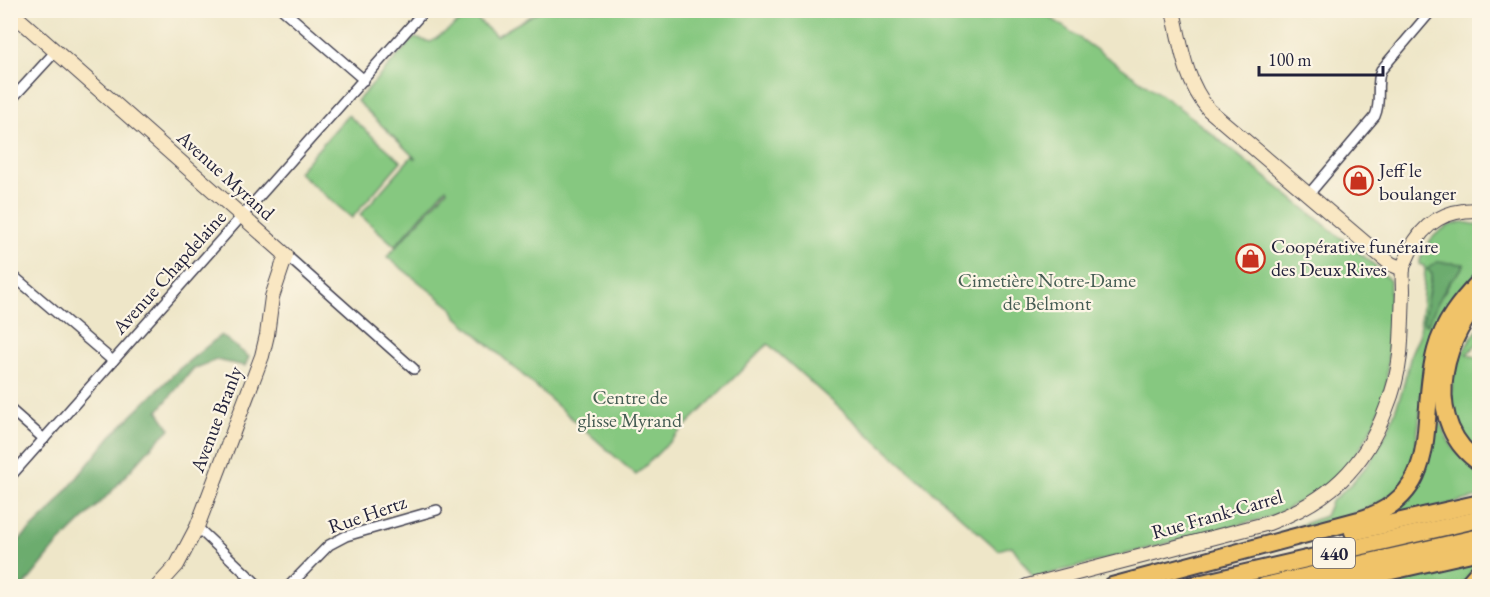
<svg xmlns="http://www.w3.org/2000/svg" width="1490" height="597" font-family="'EB Garamond',serif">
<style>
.green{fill:#86c880;stroke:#54755e;stroke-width:1.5;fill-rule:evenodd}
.forest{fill:#6cac6e;stroke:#476754;stroke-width:1.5}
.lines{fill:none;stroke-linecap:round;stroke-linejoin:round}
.street-casing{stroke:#413f50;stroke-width:12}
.secondary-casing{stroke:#413f50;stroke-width:16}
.highway-casing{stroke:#413f50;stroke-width:20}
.street{stroke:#fff;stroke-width:9}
.secondary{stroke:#f9e7c3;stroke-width:14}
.highway{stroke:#f0c369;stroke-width:16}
.labels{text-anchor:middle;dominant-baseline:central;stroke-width:4.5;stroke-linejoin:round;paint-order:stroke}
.shield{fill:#fcf5e5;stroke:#63616e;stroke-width:1.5}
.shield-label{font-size:18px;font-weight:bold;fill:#22223b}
.poi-label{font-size:20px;fill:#22223b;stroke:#fcf5e5;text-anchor:start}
.street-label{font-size:20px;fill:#22223b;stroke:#fcf5e5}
.park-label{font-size:20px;fill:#455c53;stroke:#fcf5e5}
</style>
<rect width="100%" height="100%" fill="#fcf5e5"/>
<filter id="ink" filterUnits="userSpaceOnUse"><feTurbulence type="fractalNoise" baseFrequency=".0167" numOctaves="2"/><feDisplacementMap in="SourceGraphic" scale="12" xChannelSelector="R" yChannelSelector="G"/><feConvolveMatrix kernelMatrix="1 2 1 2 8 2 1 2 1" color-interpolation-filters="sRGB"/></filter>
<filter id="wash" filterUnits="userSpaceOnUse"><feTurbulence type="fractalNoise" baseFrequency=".008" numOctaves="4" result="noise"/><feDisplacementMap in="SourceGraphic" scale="24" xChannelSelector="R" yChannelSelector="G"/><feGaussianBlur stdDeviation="1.35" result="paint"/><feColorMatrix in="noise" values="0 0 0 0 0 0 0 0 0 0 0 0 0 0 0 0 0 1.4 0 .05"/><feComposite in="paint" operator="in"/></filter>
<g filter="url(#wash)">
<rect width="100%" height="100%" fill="#eee6c8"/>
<!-- green -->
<g class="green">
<polygon points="541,10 1041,11 1181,109 1377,267 1390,281 1389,347 1386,391 1375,422 1361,447 1343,471 1325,488 1273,516 1034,578 1012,546 998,550 768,344 636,475 456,316 452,308 387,257 447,190 446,188 395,246 360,215 412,156 416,159 357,101 414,38 431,42 471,14 496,36"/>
<polygon points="348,115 401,161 352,218 298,172"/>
<path d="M1463 222 1479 225V271C1459 292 1438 312 1430 341 1418 381 1425 471 1393 494 1360 518 1315 523 1277 534L1325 516 1331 502 1351 484 1370 462 1389 428 1402 391 1412 351 1419 337 1425 270 1424 266 1419 264C1425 241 1440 225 1463 222ZM1442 262 1464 265 1462 269 1455 274 1445 291 1437 300 1427 325 1423 322 1432 272Z"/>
<path d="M1479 328V342L1467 354 1479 359V455C1438 416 1446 369 1479 328Z"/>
<path d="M1437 399C1439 431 1452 454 1479 471V497L1383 520 1395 509Z"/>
<polygon points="1479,558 1479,563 1461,586 1354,586"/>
</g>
<!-- forest -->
<g class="forest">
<path d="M1437 262 1464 264C1461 272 1454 276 1449 283 1440 297 1434 310 1427 325L1423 322 1432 274 1427 269Z"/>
<polygon points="221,335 249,357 245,366 216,360 193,369 158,411 170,429 152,446 112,491 57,545 24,586 11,586 11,548 50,511 111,436 179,369"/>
</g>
</g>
<g filter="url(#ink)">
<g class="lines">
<defs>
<g id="street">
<polyline points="283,10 364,80"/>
<polyline points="10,101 56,51"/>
<path d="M1309 194 1375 116C1382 101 1375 85 1381 70L1432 10"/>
<polyline points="286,255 414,369"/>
<polyline points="10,273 113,361"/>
<polyline points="10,409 44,439"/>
<polyline points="10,477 425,10"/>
<polyline points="197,527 259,586"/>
<polyline points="289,586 329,545 346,536 437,510"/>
</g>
<g id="secondary">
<path d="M1173 10C1181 46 1185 81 1209 110L1370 247 1391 264 1403 269"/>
<polyline points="10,11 286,255 272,297 267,335 262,356 197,527 177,565 158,586"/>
<path d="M1027 586 1269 523C1328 501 1364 468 1386 409 1393 392 1398 373 1400 355 1402 334 1402 312 1403 291 1403 284 1402 275 1403 268 1404 263 1408 256 1410 251 1424 221 1447 209 1480 210"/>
</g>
<g id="highway">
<path d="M1480 301C1439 345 1424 425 1480 463"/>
<polyline points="1353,532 1480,503"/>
<path d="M1112 586 1359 520C1447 494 1417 418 1436 350 1443 323 1460 302 1480 281"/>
<polyline points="1189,586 1480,519"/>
<polyline points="1264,586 1480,537"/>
<polyline points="1325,586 1480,551"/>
<polyline points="1466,586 1480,570"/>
</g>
</defs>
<!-- street casing -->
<use href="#street" class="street-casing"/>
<!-- secondary casing -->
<use href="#secondary" class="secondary-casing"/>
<!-- highway casing -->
<use href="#highway" class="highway-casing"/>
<!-- street -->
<use href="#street" class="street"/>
<!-- secondary -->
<use href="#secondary" class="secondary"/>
<!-- highway -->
<use href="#highway" class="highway"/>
</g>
</g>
<!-- icons -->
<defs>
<symbol id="shop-ring" viewBox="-11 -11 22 22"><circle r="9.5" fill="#fcf5e5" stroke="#c8321e" stroke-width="1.5"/><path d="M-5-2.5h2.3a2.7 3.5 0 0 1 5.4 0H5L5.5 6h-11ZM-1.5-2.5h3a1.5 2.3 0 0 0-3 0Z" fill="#c8321e"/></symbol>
</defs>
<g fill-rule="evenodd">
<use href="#shop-ring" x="1342" y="164" width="33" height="33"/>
<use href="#shop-ring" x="1234" y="242" width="33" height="33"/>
</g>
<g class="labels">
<!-- shield labels -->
<rect class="shield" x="1313" y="538" width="42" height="30" rx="4.5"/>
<g class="shield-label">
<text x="1334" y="553">440</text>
</g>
<!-- poi labels -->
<g class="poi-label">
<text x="1379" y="170">Jeff le<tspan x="1379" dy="23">boulanger</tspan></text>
<text x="1271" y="246">Coopérative funéraire<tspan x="1271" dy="23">des Deux Rives</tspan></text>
</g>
<!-- street labels -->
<g class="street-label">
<text transform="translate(226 175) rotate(42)">Avenue Myrand</text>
<text transform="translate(169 272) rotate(-48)">Avenue Chapdelaine</text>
<text transform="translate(216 419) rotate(-69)">Avenue Branly</text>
<text transform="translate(367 514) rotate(-19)">Rue Hertz</text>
<text transform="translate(1217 514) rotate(-16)">Rue Frank-Carrel</text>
</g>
<!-- park labels -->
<g class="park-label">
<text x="1047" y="280">Cimetière Notre-Dame<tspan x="1047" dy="23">de Belmont</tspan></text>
<text x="630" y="397">Centre de<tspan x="630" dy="23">glisse Myrand</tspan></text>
</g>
</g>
<!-- margin -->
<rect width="1490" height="597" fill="none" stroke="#fcf5e5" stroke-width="36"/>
<!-- scale -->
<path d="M1259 66v9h124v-9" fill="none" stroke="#22223b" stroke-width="3"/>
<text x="1268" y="66" font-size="18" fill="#22223b" stroke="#fcf5e5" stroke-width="4.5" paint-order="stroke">100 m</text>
</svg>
